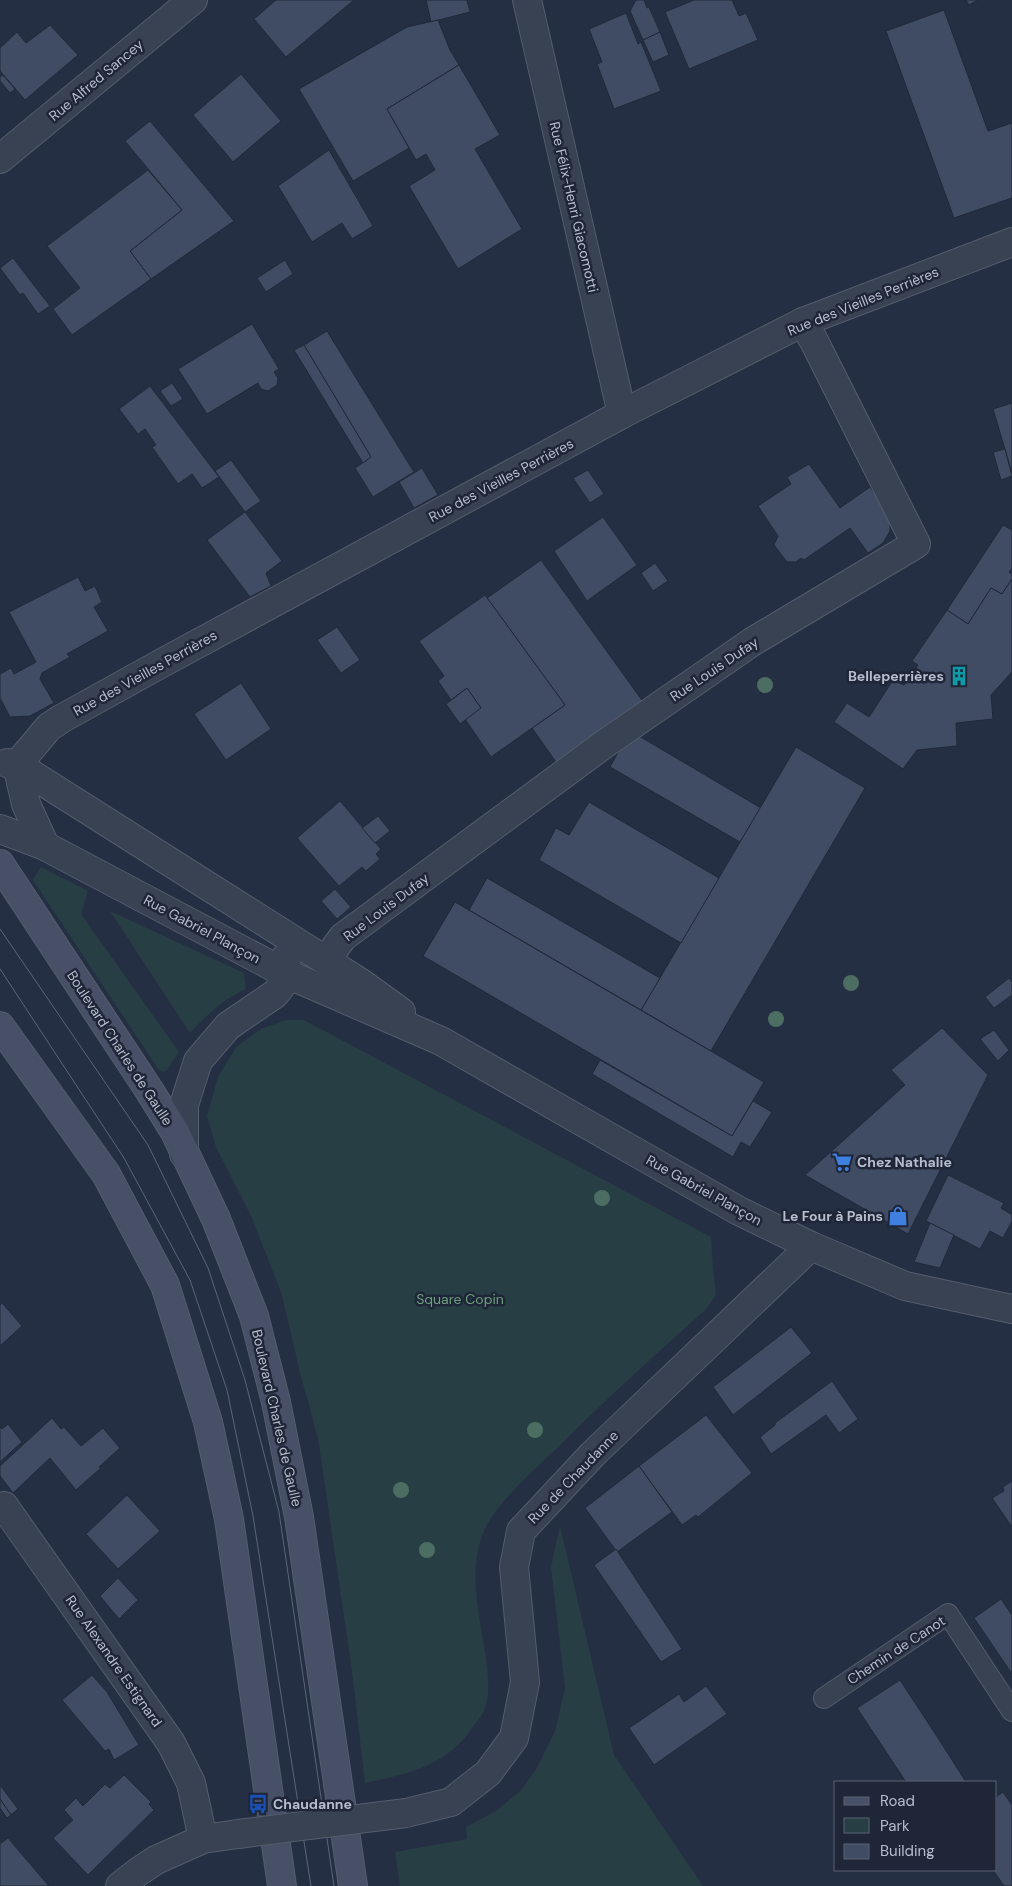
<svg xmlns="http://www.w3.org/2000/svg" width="1012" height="1886" font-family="'DM Sans',sans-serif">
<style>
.green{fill:#273e44}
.building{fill:#404c63;stroke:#20293a}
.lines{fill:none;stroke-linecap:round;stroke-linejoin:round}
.lane-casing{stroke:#545d6d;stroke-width:22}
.street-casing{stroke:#545d6d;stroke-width:30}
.secondary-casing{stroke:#545d6d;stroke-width:30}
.lane{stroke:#394252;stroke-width:20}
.street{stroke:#394252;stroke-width:28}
.secondary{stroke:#475066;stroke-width:28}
.tram{stroke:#5b657a;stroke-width:1}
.street-bridge-casing{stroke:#545d6d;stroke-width:30;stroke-linecap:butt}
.street-bridge{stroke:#394252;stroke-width:28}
.tree{fill:#4c6d62}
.labels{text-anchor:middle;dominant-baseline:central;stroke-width:5;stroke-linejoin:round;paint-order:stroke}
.street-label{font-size:14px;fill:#b6bdcc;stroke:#1e2638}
.poi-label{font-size:14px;font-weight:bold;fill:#b6bdcc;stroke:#1e2638;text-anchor:end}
.park-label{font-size:14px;fill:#6c9f7b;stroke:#1e2638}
</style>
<rect width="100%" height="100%" fill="#252f43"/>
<!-- green -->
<g class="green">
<polygon points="41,867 88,891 81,914 179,1052 167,1070 163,1072 159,1070 33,880"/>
<path d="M110 911 244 973 246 989C221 1001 209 1013 190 1033Z"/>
<path d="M286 1020H304L711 1237 713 1269 716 1295 705 1310C654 1356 604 1401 556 1449 534 1470 509 1492 491 1518 464 1559 479 1612 486 1657 488 1675 491 1696 483 1713 480 1718 476 1723 472 1728 448 1765 406 1775 365 1783L352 1671 318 1438 300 1373 282 1295 252 1218 216 1147 207 1116 218 1077 236 1047 261 1029Z"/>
<polygon points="560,1526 614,1755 703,1886 400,1886 395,1852 467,1839 466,1827 496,1811 521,1790 537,1768 555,1731 565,1688 551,1567"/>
</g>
<!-- building -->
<g class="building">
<polygon points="276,0 354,0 286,57 254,19"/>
<polygon points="426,0 467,0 470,12 431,22"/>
<polygon points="636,0 644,0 647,8 649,7 660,32 643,40 630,11"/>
<polygon points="694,0 732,0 739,16 746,13 758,40 689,69 665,12"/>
<polygon points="966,0 978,0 969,5"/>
<polygon points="944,10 988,131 1012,123 1012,198 954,218 886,31"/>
<polygon points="626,13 638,44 641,42 661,91 614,109 597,64 602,62 589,29"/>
<polygon points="438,20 450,50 459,65 387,109 409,148 353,181 299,89 407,27"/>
<polygon points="50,25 78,55 25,100 0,71 0,48 17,32 26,43"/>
<polygon points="660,32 669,55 653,62 643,40"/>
<polygon points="459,65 500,135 475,149 522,229 458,269 409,186 435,170 426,154 416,160 387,109"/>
<polygon points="241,74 281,121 233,162 193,115"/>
<polygon points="3,75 15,89 10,93 0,81 0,77"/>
<polygon points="150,121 234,221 151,279 130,251 182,210 125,141"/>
<polygon points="329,150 373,226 352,239 342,223 312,242 278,186"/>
<polygon points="148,170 182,210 130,251 151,279 72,335 53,309 80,288 47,246"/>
<polygon points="13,258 50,306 38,314 23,293 20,295 0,268"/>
<polygon points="285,260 293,274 266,292 257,278"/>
<polygon points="252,324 279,369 274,372 278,378 277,385 268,391 261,389 258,383 207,414 178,369"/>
<polygon points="327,331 414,472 373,497 355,468 371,457 304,345"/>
<polygon points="304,345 371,457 363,463 294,350"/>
<polygon points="172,383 183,399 171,406 160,391"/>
<polygon points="150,386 219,477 202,488 192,474 178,484 152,447 156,445 145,429 138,434 119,409"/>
<polygon points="1012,403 1012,473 993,409"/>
<polygon points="1005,449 1012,476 1001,480 993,452"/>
<polygon points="231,460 261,501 245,512 215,471"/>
<polygon points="809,464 840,508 870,487 890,516 890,531 883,543 868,553 850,528 804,560 801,558 796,562 787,562 774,545 778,536 758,506 791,484 787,477"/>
<polygon points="422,468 438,495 414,508 399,482"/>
<polygon points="588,470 604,494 590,503 573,478"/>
<polygon points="245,512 282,561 266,573 271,586 250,597 207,540"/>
<polygon points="603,517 637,565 587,601 554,551"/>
<polygon points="1003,525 1012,530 1012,568 1009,572 1012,574 1012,579 1002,594 991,588 968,624 947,610"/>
<polygon points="541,560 644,703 558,765 532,728 565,705 487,598"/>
<polygon points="655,563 668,581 653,591 641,573"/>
<polygon points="78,577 85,591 95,586 102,602 94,607 108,631 67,654 70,657 42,673 40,679 54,703 30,716 10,717 0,698 0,674 11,668 14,674 36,662 9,612"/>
<polygon points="1012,579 1012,672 991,695 993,719 956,723 957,746 917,750 903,769 834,722 847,703 869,717 893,680 904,685 918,665 912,661 947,610 968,624 991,588 1002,594"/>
<polygon points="485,595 565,705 491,757 465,719 481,708 467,688 451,700 438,681 444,676 419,641"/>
<polygon points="337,627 360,660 341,673 317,640"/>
<polygon points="241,683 271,729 226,760 194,714"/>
<polygon points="467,688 481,708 460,724 446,704"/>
<polygon points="634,733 761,808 740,842 610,767 626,738"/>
<polygon points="796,747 865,788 711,1051 641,1010"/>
<polygon points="340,801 381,849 376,854 380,859 366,871 362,867 339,886 297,838"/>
<polygon points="589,802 719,878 681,943 539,860 556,828 569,835"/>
<polygon points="378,816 390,831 375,843 362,828"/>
<polygon points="487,878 660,978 641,1010 469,910"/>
<polygon points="335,889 351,907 337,919 321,901"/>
<polygon points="455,902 764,1082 732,1136 423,956"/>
<polygon points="1009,978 1012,982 1012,995 994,1008 985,997"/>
<polygon points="942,1028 988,1075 908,1234 805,1175 905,1085 891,1070"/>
<polygon points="994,1030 1009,1050 998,1061 980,1039"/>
<polygon points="600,1060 732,1136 753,1101 772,1112 750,1147 741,1142 733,1157 592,1074"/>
<polygon points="948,1175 1004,1203 1001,1208 1012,1215 1012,1221 1003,1238 990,1231 980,1249 926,1221"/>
<polygon points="930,1223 954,1235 940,1268 914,1262"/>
<polygon points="2,1303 22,1326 0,1346 0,1305"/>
<polygon points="791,1327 812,1353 733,1415 713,1387"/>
<polygon points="832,1381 858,1419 839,1433 826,1415 771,1454 760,1437 775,1425 775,1423"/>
<polygon points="706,1415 752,1473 698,1517 696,1515 682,1525 639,1466"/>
<polygon points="52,1418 61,1429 64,1427 81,1446 103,1428 120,1448 99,1467 101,1468 76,1490 50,1458 13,1493 0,1476 0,1466"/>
<polygon points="8,1424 22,1442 0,1462 0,1426 2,1429"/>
<polygon points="639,1466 672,1512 617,1552 585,1508"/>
<polygon points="1012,1481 1012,1527 992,1498 1004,1491 1003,1487"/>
<polygon points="127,1495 160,1531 118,1569 86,1534"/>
<polygon points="616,1549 682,1649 661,1662 594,1565"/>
<polygon points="118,1578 138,1600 119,1619 100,1596"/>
<polygon points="1001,1599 1012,1615 1012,1674 974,1618"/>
<polygon points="92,1675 107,1692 139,1745 114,1760 109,1749 105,1751 62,1700"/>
<polygon points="900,1680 938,1738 966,1782 906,1782 857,1708"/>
<polygon points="706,1686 727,1714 654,1765 629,1728 679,1694 684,1702"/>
<polygon points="124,1775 151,1802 149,1804 154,1810 88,1875 53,1838 73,1820 64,1810 76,1798 83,1806 105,1784 110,1788"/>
<polygon points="0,1785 18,1809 11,1815 0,1799"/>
<polygon points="1003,1792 1012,1805 1012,1886 1004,1886 993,1870 996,1870 996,1797"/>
<polygon points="0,1799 11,1815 7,1818 0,1808"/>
<polygon points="8,1838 49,1886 0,1886 0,1844"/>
</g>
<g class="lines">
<defs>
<polyline id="lane" points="824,1698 948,1614 1012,1711"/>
<g id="street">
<polyline points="527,0 622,414"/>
<polyline points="0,159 193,0"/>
<polyline points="7,763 17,765 361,983 401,1012"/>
<polyline points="0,829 45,846 287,974 441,1041 739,1211 811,1246 905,1286 1012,1309"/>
<polyline points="45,846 26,804 17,765 49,727 61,719 162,663 622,414 803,322 1012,242"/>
<polyline points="326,960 343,937 603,745 752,642 916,544 815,343 803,322"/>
<polyline points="184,1154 184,1105 198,1061 228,1026 275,994 283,984 287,974 286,957"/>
<polyline points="4,1506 171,1743 191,1783 203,1839"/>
<polyline points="406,1813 451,1802 488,1773 514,1738 525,1682 514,1567 521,1531 593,1454 811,1246"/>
<polyline points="120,1886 138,1872 156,1860 203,1839 238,1834"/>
</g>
<g id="secondary">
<polyline points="0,864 149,1090 175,1132 216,1219 254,1316 276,1402 299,1517 353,1886"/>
<polyline points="0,1026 106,1174 165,1285 208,1422 229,1519 282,1886"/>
</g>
</defs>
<!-- lane casing -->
<use href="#lane" class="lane-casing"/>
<!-- street casing -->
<use href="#street" class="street-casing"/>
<!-- secondary casing -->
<use href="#secondary" class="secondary-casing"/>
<!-- lane -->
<use href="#lane" class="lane"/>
<!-- street -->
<use href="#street" class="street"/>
<!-- secondary -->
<use href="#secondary" class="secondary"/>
<!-- tram -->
<g class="tram">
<polyline points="0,929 148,1145 208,1268 245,1380 279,1512 334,1886"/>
<polyline points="0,969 124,1158 190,1280 227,1390 253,1516 311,1886"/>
</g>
<defs>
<polyline id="street-bridge" points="238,1834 406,1813"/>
</defs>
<!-- street-bridge casing -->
<use href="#street-bridge" class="street-bridge-casing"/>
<!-- street-bridge -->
<use href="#street-bridge" class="street-bridge"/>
</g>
<!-- trees -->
<g class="tree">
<circle cx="765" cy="685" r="8"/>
<circle cx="851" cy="983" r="8"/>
<circle cx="776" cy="1019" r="8"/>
<circle cx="602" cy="1198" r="8"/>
<circle cx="535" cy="1430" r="8"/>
<circle cx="401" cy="1490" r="8"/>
<circle cx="427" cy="1550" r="8"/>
</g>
<!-- icons -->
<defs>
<symbol id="building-bare" viewBox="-9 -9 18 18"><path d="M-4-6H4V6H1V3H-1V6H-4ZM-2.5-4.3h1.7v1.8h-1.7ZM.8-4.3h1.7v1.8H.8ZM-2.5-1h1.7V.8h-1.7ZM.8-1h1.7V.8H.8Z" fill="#0f9aa8" stroke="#1e2638" stroke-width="2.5" paint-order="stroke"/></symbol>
<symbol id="supermarket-bare" viewBox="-9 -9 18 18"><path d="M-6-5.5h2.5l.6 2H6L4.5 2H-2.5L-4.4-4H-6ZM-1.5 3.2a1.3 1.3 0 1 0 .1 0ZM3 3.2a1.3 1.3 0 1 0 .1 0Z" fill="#3f7fe0" stroke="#1e2638" stroke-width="2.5" paint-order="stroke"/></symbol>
<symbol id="shop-bare" viewBox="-9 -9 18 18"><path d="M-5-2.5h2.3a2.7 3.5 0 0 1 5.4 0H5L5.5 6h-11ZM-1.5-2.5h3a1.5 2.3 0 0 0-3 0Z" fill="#3f7fe0" stroke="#1e2638" stroke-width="2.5" paint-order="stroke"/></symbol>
<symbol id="bus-bare" viewBox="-9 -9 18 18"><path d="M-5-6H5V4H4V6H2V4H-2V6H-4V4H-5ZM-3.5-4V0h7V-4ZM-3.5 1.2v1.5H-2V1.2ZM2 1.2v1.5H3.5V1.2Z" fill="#1a4fb4" stroke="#1e2638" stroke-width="2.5" paint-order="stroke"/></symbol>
</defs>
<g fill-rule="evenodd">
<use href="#building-bare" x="945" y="662" width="28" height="28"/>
<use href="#supermarket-bare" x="828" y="1148" width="28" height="28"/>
<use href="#shop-bare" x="884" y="1202" width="28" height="28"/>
<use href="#bus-bare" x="244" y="1790" width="28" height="28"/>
</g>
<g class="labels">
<!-- street labels -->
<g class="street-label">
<text transform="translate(96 80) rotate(-40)">Rue Alfred Sancey</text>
<text transform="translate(574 207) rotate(77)">Rue Félix-Henri Giacomotti</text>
<text transform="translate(863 301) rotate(-22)">Rue des Vieilles Perrières</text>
<text transform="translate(501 480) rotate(-28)">Rue des Vieilles Perrières</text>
<text transform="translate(714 669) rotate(-34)">Rue Louis Dufay</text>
<text transform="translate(145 673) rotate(-29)">Rue des Vieilles Perrières</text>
<text transform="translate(386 907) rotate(-37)">Rue Louis Dufay</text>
<text transform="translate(202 929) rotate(28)">Rue Gabriel Plançon</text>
<text transform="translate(120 1048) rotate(57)">Boulevard Charles de Gaulle</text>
<text transform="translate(704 1190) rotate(29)">Rue Gabriel Plançon</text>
<text transform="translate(277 1418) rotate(77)">Boulevard Charles de Gaulle</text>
<text transform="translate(573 1477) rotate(-46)">Rue de Chaudanne</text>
<text transform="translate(896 1650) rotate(-33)">Chemin de Canot</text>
<text transform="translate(114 1661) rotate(55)">Rue Alexandre Estignard</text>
</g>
<!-- poi labels -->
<g class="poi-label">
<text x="944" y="676">Belleperrières</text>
<text x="857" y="1162" text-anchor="start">Chez Nathalie</text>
<text x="883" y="1216">Le Four à Pains</text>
<text x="273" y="1804" text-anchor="start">Chaudanne</text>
</g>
<!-- park labels -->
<g class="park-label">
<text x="460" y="1299">Square Copin</text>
</g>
</g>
<!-- legend -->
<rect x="834" y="1781" width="162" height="90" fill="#1e2638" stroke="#5b6273"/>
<rect x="844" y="1797" width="25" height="8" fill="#475066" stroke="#5b6273"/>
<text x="880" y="1806" font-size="15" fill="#b6bdcc">Road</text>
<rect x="844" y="1818" width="25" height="15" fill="#273e44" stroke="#5b6273"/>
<text x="880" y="1831" font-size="15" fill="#b6bdcc">Park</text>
<rect x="844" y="1844" width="25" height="15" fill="#404c63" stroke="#5b6273"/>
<text x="880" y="1856" font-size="15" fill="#b6bdcc">Building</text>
</svg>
